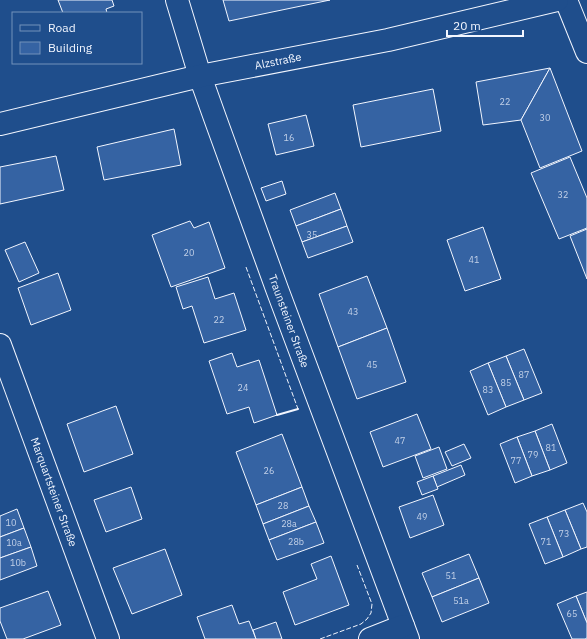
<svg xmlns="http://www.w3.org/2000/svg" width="587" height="639" font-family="'IBM Plex Sans',sans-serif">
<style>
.building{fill:#3563a3;stroke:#f2f6ff}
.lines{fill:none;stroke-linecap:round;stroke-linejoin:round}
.street-casing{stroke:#f2f6ff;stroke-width:24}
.street{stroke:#1f4e8c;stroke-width:22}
.fence{stroke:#f2f6ff;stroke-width:1;stroke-dasharray:5 2;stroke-linecap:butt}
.wall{stroke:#f2f6ff;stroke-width:2}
.labels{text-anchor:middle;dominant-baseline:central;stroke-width:3;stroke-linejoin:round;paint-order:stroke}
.number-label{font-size:9px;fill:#c3d1e8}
.street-label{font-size:11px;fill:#f2f6ff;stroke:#1f4e8c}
</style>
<rect width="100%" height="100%" fill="#1f4e8c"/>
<!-- building -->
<g class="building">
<polygon points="58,0 112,0 114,6 106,9 107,13 63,13"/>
<polygon points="223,0 330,0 229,21"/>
<polygon points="550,68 521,120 483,125 476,82"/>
<polygon points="550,68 582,151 540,168 521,120"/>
<polygon points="433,89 441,131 361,147 353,105"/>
<polygon points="306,115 314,146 276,155 268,124"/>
<polygon points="174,129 181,165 104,180 97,147"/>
<polygon points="56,156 64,190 0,204 0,167"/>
<polygon points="570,157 587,198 587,228 559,239 531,173"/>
<polygon points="282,181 286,194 266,201 261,188"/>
<polygon points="335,193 341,209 296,226 290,210"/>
<polygon points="341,209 347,226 302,242 296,226"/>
<polygon points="190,221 194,228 209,222 225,268 171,287 152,235"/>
<polygon points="347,226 353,242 308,258 302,242"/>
<polygon points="483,227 501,279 465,291 447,240"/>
<polygon points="587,229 587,279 570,236"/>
<polygon points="25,242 39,273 19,282 5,250"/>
<polygon points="58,273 71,310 31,325 18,288"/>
<polygon points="367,276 387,328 338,347 319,294"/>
<polygon points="208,277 215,299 234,293 246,330 204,343 192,306 183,309 176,287"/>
<polygon points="387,328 406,382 357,399 338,347"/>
<polygon points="524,349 542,393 524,400 506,356"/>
<polygon points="232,353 237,367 259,360 277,415 254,423 249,407 227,414 209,361"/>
<polygon points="506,356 524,400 506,407 488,363"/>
<polygon points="488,363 506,407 488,415 470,371"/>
<polygon points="116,406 133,454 84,472 67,424"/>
<polygon points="417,414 431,449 383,467 370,432"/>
<polygon points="552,424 567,463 550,470 535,431"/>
<polygon points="535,431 550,470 532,476 517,437"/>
<polygon points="282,434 302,487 256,505 236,452"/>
<polygon points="517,437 532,476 515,483 500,444"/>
<polygon points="464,444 471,458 452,466 445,452"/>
<polygon points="439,447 447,469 423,478 415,456"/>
<polygon points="461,465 465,475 437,487 433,476"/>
<polygon points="433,476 438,489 422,495 417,482"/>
<polygon points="131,487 142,519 106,532 94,500"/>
<polygon points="302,487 309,506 263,524 256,505"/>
<polygon points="433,495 444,525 410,538 399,507"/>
<polygon points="583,503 587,512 587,547 581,549 565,510"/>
<polygon points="309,506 316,522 269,540 263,524"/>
<polygon points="17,509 24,528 0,537 0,516"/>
<polygon points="565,510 581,549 563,557 547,517"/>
<polygon points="547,517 563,557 545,564 529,524"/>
<polygon points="316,522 324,543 277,560 269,540"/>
<polygon points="24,528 31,547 0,558 0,537"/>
<polygon points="31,547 37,566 0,580 0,558"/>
<polygon points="165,549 182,595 132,614 113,568"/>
<polygon points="469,554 479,578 432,597 422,573"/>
<polygon points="331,556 349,605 295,625 283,592 317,579 311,564"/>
<polygon points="479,578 489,603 442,622 432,597"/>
<polygon points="48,591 61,625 23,639 7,639 0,621 0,608"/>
<polygon points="587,592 587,623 576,596"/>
<polygon points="576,596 587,623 587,638 585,639 572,639 557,604"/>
<polygon points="232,605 239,624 249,621 256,639 205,639 197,617"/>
<polygon points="276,622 282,639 256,639 253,630"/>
</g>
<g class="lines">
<defs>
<g id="street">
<polyline points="177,0 200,76 215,118 277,289 408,639"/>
<polyline points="566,0 587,52"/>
<polyline points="0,124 200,76 388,40 557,0"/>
<polyline points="0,345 108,639"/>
<polyline points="370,639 403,626"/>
</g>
</defs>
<!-- street casing -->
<use href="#street" class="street-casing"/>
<!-- street -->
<use href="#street" class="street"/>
<!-- fence -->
<g class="fence">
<polyline points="246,267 298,409"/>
<polyline points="320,639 361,624 367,619 371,613 372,604 357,565"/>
</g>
<!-- wall -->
<polyline class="wall" points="277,415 298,409"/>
</g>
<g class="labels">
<!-- number labels -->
<g class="number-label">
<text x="505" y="101">22</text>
<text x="545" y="117">30</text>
<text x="289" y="137">16</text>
<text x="563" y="194">32</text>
<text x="312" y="234">35</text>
<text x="189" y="252">20</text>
<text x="474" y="259">41</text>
<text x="353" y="311">43</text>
<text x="219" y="319">22</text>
<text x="372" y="364">45</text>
<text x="524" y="374">87</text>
<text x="506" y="382">85</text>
<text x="243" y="387">24</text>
<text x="488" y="389">83</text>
<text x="400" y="440">47</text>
<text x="551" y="447">81</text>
<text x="533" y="454">79</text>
<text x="516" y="460">77</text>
<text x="269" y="470">26</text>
<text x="283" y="505">28</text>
<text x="422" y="516">49</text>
<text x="11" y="522">10</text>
<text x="289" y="523">28a</text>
<text x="564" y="533">73</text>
<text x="296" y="541">28b</text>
<text x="546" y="541">71</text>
<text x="14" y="542">10a</text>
<text x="18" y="562">10b</text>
<text x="451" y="575">51</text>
<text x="461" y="600">51a</text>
<text x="572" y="613">65</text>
</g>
<!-- street labels -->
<g class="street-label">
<text transform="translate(278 61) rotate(-11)">Alzstraße</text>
<text transform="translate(289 321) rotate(70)">Traunsteiner Straße</text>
<text transform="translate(54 492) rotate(70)">Marquartsteiner Straße</text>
</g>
</g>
<!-- legend -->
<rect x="12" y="12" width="130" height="52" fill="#1f4e8c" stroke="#7391ba"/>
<rect x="20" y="25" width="20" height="6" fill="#1f4e8c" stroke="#7391ba"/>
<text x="48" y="32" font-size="12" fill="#f2f6ff">Road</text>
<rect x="20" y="42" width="20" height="12" fill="#3563a3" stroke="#7391ba"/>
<text x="48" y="52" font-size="12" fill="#f2f6ff">Building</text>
<!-- scale -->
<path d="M447 30v6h76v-6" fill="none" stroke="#f2f6ff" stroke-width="2"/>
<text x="453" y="30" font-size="12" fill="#f2f6ff" stroke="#1f4e8c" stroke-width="3" paint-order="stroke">20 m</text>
</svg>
